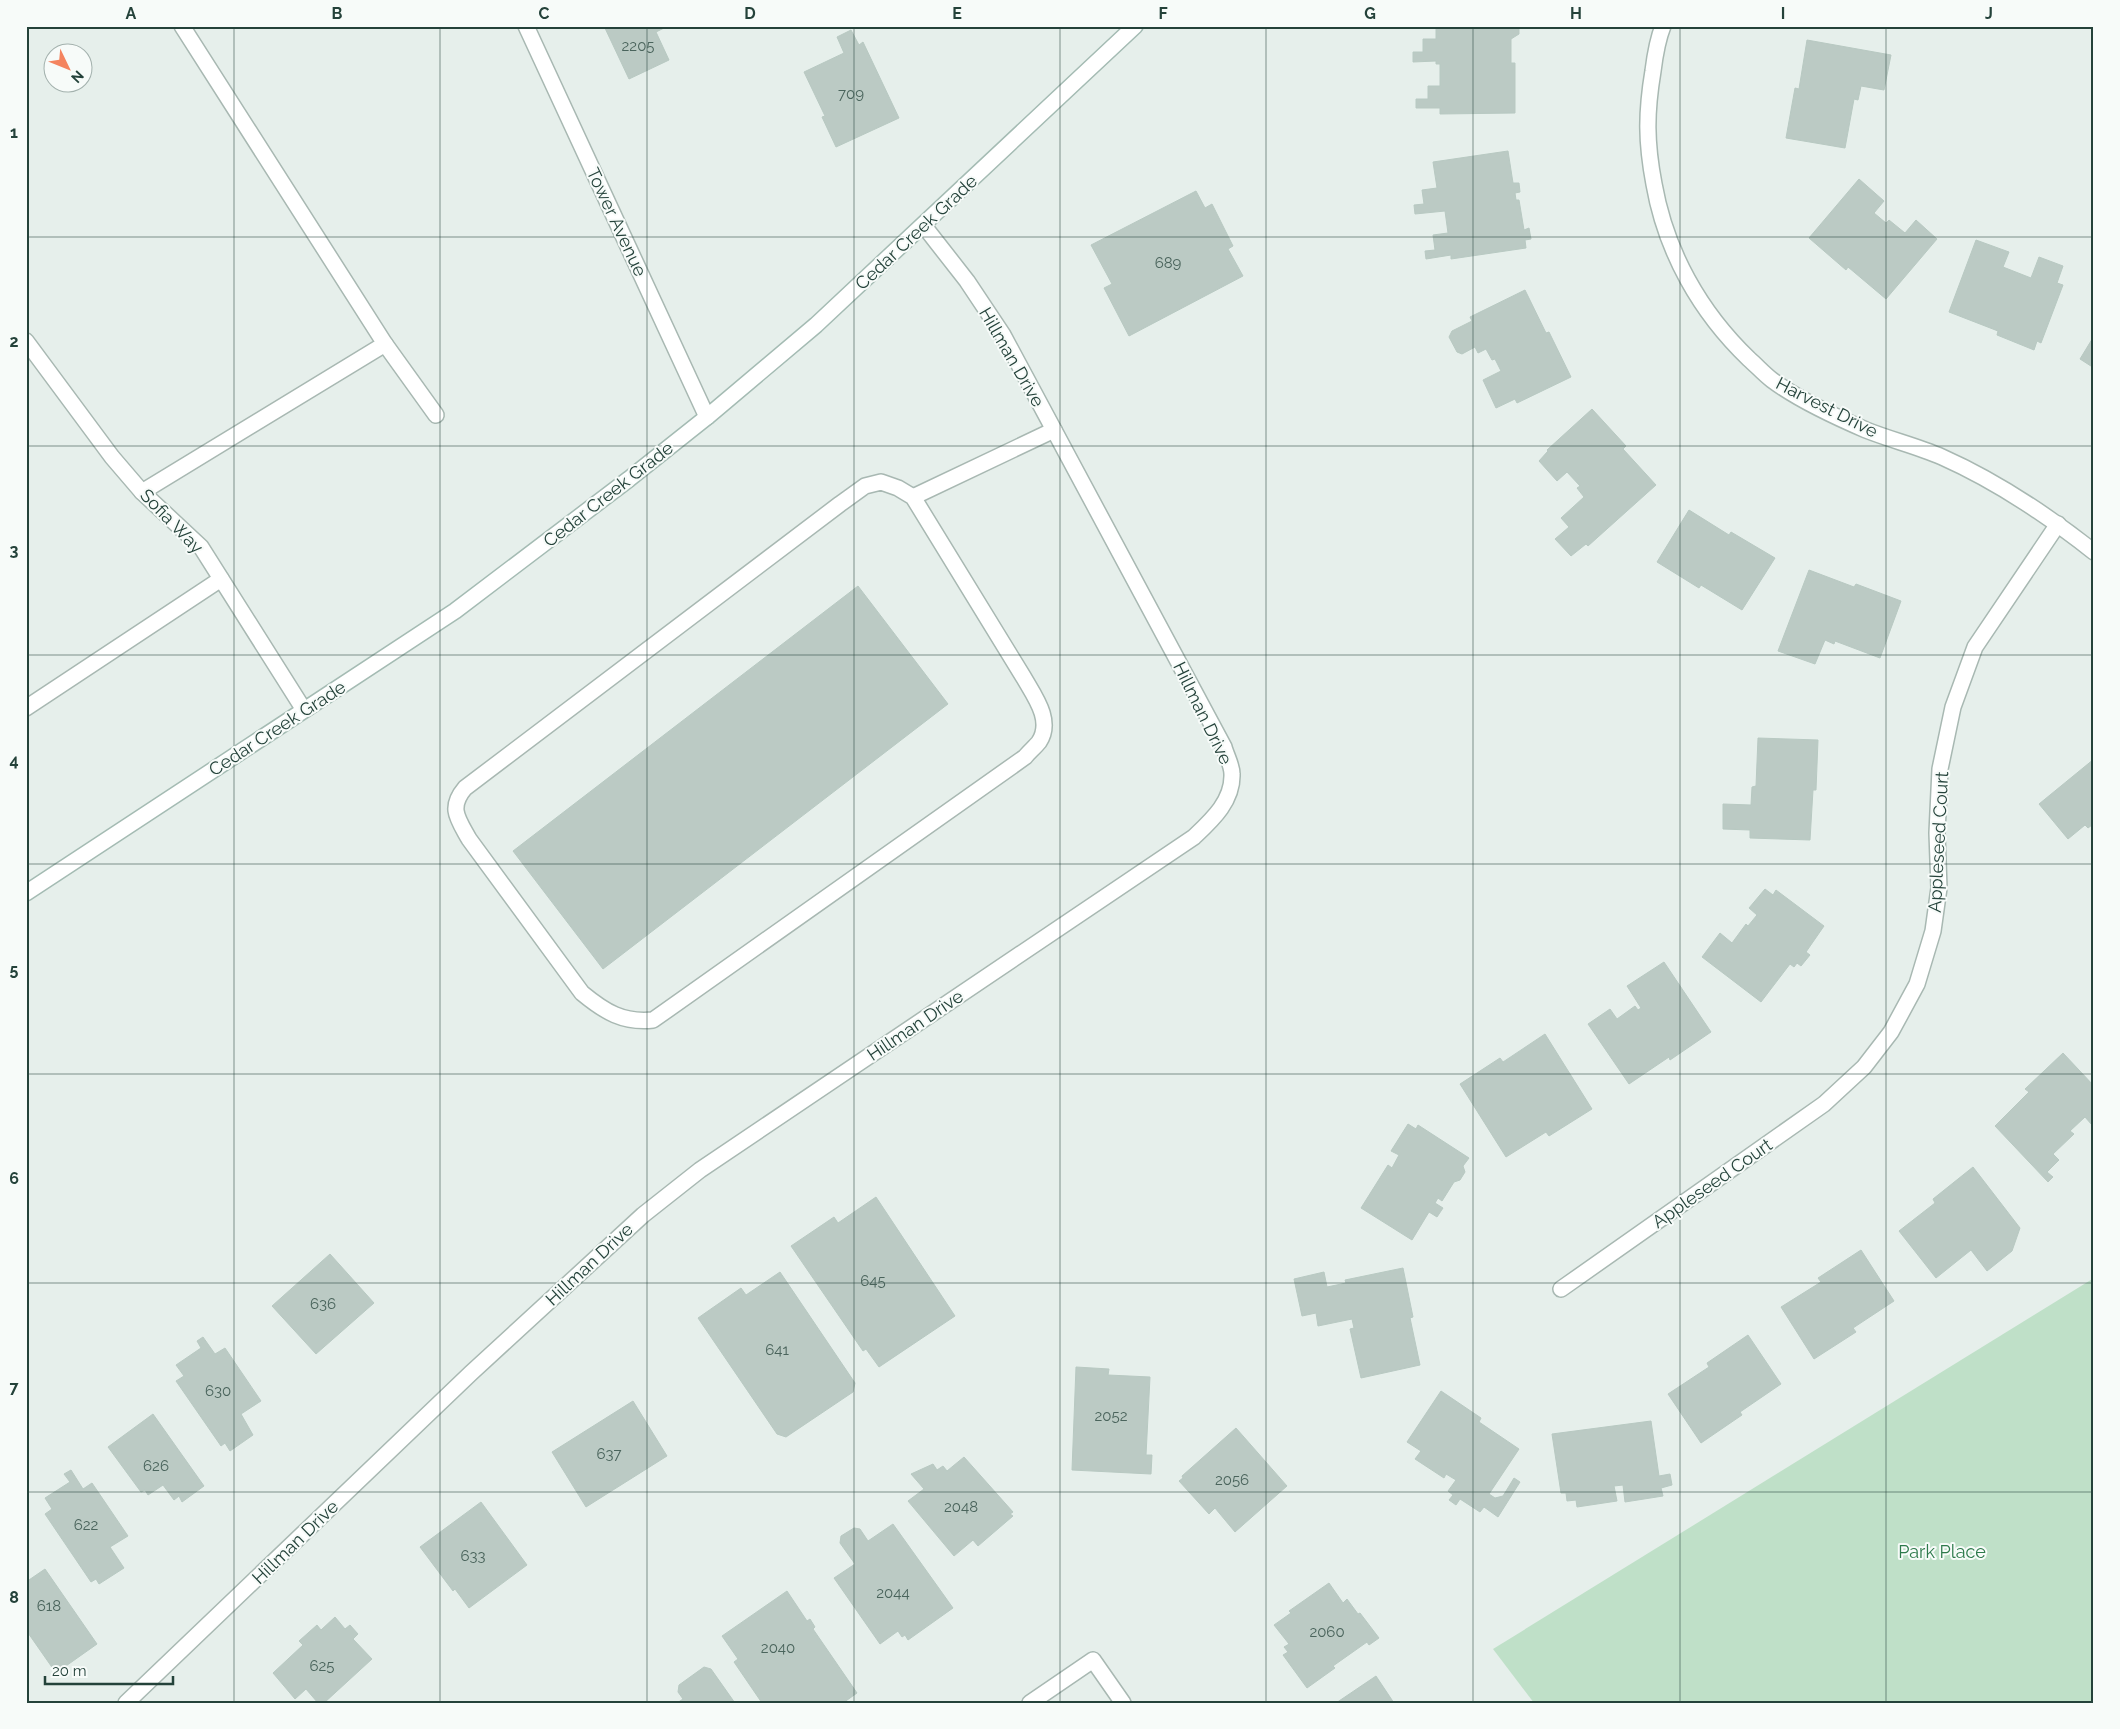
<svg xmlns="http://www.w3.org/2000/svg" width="2120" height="1729" font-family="Raleway,sans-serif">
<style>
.green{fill:#bfe0c8}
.building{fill:#bbcac4;stroke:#b8c9c2}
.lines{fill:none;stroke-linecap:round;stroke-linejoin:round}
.service-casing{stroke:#a8b8b2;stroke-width:18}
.minor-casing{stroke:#a8b8b2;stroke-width:18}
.tertiary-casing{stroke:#a8b8b2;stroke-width:18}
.secondary-casing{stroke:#a4bbb3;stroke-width:18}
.service{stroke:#fff;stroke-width:15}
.minor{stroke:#fff;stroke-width:15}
.tertiary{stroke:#fff;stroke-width:15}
.secondary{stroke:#fff;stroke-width:15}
.grid{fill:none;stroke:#24423a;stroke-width:1;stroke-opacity:0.55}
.labels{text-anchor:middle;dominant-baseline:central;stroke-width:4;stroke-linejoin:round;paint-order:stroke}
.number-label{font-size:15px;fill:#4a645c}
.street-label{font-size:18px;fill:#24423a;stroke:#f7fbf9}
.park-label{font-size:18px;fill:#2d7a4b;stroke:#f7fbf9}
.neatline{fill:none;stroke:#24423a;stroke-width:2}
.grid-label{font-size:16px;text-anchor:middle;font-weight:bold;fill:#24423a}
</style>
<rect width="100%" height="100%" fill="#e6efeb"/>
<!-- green -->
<polygon class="green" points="2094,1278 2094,1703 1534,1703 1493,1649"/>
<!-- building -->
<g class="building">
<polygon points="604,26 668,26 656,32 669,60 629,79"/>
<polygon points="1436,26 1519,26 1519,34 1511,39 1511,63 1515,63 1515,113 1440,114 1440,108 1416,108 1416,99 1428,99 1428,86 1440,86 1440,64 1436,64 1436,61 1413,62 1413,52 1423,52 1423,39 1436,39"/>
<polygon points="851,30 859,45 863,42 899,118 836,147 822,117 825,116 804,72 844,53 837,37"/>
<polygon points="1807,40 1891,55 1884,90 1861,86 1858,100 1854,99 1845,148 1786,138 1795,88 1799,89"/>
<polygon points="1508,151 1513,183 1519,183 1520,192 1515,193 1516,200 1519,200 1524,230 1529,228 1531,239 1525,240 1526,248 1451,259 1451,255 1426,259 1425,251 1435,250 1433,235 1448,233 1445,211 1415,214 1414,205 1424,204 1422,190 1437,188 1433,162"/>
<polygon points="1859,179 1884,201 1874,213 1886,223 1889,220 1905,233 1916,220 1937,239 1886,299 1848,267 1846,270 1809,238"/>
<polygon points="1196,191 1205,208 1212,204 1233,246 1228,249 1243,276 1129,336 1104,288 1112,284 1091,245"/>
<polygon points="1976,240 2009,252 2003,267 2031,278 2039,257 2063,266 2057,283 2063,285 2041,343 2037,341 2034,350 1997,335 1998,331 1949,312"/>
<polygon points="1525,290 1546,333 1549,332 1571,377 1517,403 1515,399 1496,408 1483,380 1501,371 1495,359 1492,360 1486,349 1478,353 1475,347 1462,354 1457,352 1449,337 1452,331 1472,321 1470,317"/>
<polygon points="2094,336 2094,368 2080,359"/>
<polygon points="1592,409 1626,446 1623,449 1656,485 1588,546 1586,544 1571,556 1555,539 1569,527 1561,518 1584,497 1577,488 1580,486 1567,472 1557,481 1539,461 1548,451 1547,450"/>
<polygon points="1689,510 1729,535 1731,532 1775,558 1742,610 1701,585 1699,588 1657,562"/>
<polygon points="1809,570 1854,587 1856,584 1901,601 1880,658 1835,641 1834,644 1825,640 1815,664 1778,651"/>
<polygon points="858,586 948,704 603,969 513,851"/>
<polygon points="1758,738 1818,740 1816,790 1813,790 1810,840 1750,838 1750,830 1723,829 1723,804 1751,805 1752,787 1756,786"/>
<polygon points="2094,759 2094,827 2092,825 2088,828 2085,825 2068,839 2039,804"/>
<polygon points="1765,889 1773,895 1776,890 1824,926 1806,952 1810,955 1801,966 1797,963 1794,967 1790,964 1761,1002 1702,957 1720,933 1732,943 1746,924 1748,926 1757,915 1749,908"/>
<polygon points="1664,962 1711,1032 1670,1060 1669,1057 1629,1084 1588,1024 1610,1009 1617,1019 1635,1006 1638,1010 1641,1008 1627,986"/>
<polygon points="1545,1034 1592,1109 1549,1136 1546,1132 1506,1157 1460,1084 1500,1058 1503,1062"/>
<polygon points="2063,1053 2094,1086 2094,1124 2092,1125 2085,1117 2070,1131 2074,1134 2053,1154 2059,1160 2047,1172 2053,1177 2048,1182 1995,1126 2029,1092 2025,1089"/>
<polygon points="1408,1124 1416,1129 1418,1125 1469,1158 1463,1166 1465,1172 1460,1180 1454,1182 1442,1201 1438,1198 1435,1203 1443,1208 1437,1217 1429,1212 1412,1240 1361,1208 1388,1165 1392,1168 1399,1155 1391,1151"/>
<polygon points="1973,1167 2020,1228 2012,1251 1987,1271 1971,1250 1936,1278 1899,1231 1935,1203 1933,1199"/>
<polygon points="876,1197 955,1316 879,1367 866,1349 863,1351 791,1246 834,1217 838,1223"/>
<polygon points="1861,1250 1894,1301 1853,1328 1856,1332 1814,1359 1781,1307 1821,1282 1818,1278"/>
<polygon points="330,1254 374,1303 316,1354 272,1306"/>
<polygon points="1403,1268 1413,1317 1410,1318 1420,1365 1361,1378 1350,1329 1354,1328 1352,1319 1318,1326 1316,1313 1302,1316 1294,1279 1324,1272 1327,1287 1346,1283 1345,1280"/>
<polygon points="780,1272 855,1383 853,1392 786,1437 777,1434 698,1318 741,1288 746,1295"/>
<polygon points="1748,1335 1781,1384 1740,1412 1742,1415 1701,1443 1668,1394 1709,1367 1707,1363"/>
<polygon points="203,1337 215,1354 225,1348 261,1401 241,1414 253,1435 230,1451 225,1443 221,1446 176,1381 184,1376 176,1365 201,1348 197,1341"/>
<polygon points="1076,1367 1109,1369 1108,1375 1150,1377 1146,1455 1152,1455 1151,1474 1072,1470"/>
<polygon points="1441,1391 1481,1418 1479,1422 1519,1449 1489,1494 1495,1498 1503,1496 1514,1478 1520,1482 1498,1517 1484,1507 1480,1512 1460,1499 1456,1505 1449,1500 1453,1495 1448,1491 1456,1480 1446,1474 1444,1478 1415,1459 1421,1451 1407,1442"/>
<polygon points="633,1401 667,1456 586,1507 552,1452"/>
<polygon points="153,1414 204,1486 182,1502 179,1496 174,1500 163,1485 148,1495 145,1490 141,1492 108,1447"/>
<polygon points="1651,1421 1659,1476 1670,1474 1672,1485 1661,1488 1663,1496 1625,1502 1623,1485 1614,1486 1617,1501 1577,1507 1576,1500 1567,1501 1566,1493 1561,1493 1552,1434"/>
<polygon points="1236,1428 1287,1486 1235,1532 1215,1508 1209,1514 1179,1481 1183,1478 1182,1476"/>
<polygon points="964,1457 1013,1512 1010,1514 1013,1516 978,1546 973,1540 954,1556 908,1501 924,1489 911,1474 933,1464 937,1470 943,1466 947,1471"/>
<polygon points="71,1470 83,1489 92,1483 128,1536 110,1547 124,1568 99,1584 96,1579 91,1582 45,1514 52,1509 45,1498 70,1482 64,1474"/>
<polygon points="481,1502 527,1565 469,1608 455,1589 453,1591 420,1547"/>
<polygon points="893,1524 953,1608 908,1640 905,1635 902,1637 898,1631 880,1644 834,1578 855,1564 840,1543 841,1536 854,1528 860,1529 868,1541"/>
<polygon points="45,1569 97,1644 56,1673 26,1630 26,1582"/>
<polygon points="1329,1583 1343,1603 1347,1599 1358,1614 1360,1613 1379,1638 1369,1645 1367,1642 1333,1666 1335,1668 1307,1688 1283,1655 1288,1652 1284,1647 1289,1644 1274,1625 1291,1613 1289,1611"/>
<polygon points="787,1591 807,1621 810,1619 815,1627 813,1629 857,1693 843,1703 762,1703 734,1662 738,1659 722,1636"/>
<polygon points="335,1617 345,1629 350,1625 358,1634 353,1639 372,1659 324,1703 318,1703 306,1689 295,1699 273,1673 303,1645 299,1641 317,1625 321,1630"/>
<polygon points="704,1667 711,1669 735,1703 677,1703 683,1699 678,1692 679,1685"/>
<polygon points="1376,1676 1394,1703 1336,1703"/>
</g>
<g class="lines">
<defs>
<g id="service">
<polyline points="385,344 436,415"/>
<path d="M881 482 898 488 913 497 1024 678C1035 697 1053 721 1039 742 1035 747 1029 752 1025 757L653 1020C623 1023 605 1012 582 993L469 839C458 819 448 808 465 788L840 504 865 486Z"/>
<polyline points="142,492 385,344 182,26"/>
<polyline points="913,497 1054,430"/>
<polyline points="26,708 221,579"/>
</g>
<g id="minor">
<polyline points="526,26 707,417"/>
<polyline points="26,341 112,457 142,492 201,547 304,710"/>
<polyline points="1561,1289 1824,1104 1864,1067 1891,1032 1917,984 1933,931 1939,888 1937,833 1940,769 1953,707 1975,647 2058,524"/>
<path d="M126 1703 471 1373 643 1215 700 1170 1194 837C1212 820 1233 801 1232 774 1232 765 1226 755 1224 747L1003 335 967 281 924 226"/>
<polyline points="1030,1703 1093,1660 1123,1703"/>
</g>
<path id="tertiary" d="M1663 26C1657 41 1655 55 1653 71 1646 113 1646 142 1654 184 1666 252 1700 312 1749 359 1757 366 1764 374 1772 380 1796 398 1838 418 1866 430 1891 440 1917 446 1942 457 1996 481 2047 515 2094 552"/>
<polyline id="secondary" points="26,893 455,611 629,479 707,417 816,325 1135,26"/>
</defs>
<!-- service casing -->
<use href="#service" class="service-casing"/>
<!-- minor casing -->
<use href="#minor" class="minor-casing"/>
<!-- tertiary casing -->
<use href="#tertiary" class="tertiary-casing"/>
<!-- secondary casing -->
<use href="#secondary" class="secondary-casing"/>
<!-- service -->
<use href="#service" class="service"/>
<!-- minor -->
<use href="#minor" class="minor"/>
<!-- tertiary -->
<use href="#tertiary" class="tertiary"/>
<!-- secondary -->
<use href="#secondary" class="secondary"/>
</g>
<!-- grid -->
<path class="grid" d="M234 26V1703M440 26V1703M647 26V1703M854 26V1703M1060 26V1703M1266 26V1703M1473 26V1703M1680 26V1703M1886 26V1703M26 237H2094M26 446H2094M26 655H2094M26 864H2094M26 1074H2094M26 1283H2094M26 1492H2094"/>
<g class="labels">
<!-- number labels -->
<g class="number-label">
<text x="638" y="46">2205</text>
<text x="851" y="94">709</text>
<text x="1168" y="263">689</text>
<text x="873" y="1281">645</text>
<text x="323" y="1304">636</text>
<text x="777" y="1350">641</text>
<text x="218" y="1391">630</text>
<text x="1111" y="1416">2052</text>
<text x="609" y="1454">637</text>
<text x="156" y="1466">626</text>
<text x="1232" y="1480">2056</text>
<text x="961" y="1507">2048</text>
<text x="86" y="1525">622</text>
<text x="473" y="1556">633</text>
<text x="893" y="1593">2044</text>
<text x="49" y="1606">618</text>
<text x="1327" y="1632">2060</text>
<text x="778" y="1648">2040</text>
<text x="322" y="1666">625</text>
</g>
<!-- street labels -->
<g class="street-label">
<text transform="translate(617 222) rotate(65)">Tower Avenue</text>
<text transform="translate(916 232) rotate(-43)">Cedar Creek Grade</text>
<text transform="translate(1012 357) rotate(60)">Hillman Drive</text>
<text transform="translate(1827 407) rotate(27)">Harvest Drive</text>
<text transform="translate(608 494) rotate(-38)">Cedar Creek Grade</text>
<text transform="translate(172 521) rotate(46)">Sofia Way</text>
<text transform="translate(1203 713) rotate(64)">Hillman Drive</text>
<text transform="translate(277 728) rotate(-33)">Cedar Creek Grade</text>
<text transform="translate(1938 842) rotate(-87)">Appleseed Court</text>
<text transform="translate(915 1025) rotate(-34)">Hillman Drive</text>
<text transform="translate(1712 1183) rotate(-35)">Appleseed Court</text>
<text transform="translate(589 1264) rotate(-43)">Hillman Drive</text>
<text transform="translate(295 1542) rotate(-44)">Hillman Drive</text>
</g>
<!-- park labels -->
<g class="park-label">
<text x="1942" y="1551">Park Place</text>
</g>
</g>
<!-- border -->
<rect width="2120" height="1729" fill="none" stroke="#f7fbf9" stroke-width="55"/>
<!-- north arrow -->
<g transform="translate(68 68) rotate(133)"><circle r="24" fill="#f7fbf9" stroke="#a3b1ad"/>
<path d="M0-4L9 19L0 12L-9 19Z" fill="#f4845f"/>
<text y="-8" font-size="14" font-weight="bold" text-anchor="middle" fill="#24423a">N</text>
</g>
<!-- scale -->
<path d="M45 1676v8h128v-8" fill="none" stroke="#24423a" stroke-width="2.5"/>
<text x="52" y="1676" font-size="15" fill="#24423a" stroke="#f7fbf9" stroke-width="4" paint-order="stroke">20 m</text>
<rect x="28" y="28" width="2064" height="1674" class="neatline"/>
<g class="grid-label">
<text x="131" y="19">A</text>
<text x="337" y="19">B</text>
<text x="544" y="19">C</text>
<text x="750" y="19">D</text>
<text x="957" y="19">E</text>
<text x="1163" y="19">F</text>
<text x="1370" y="19">G</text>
<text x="1576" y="19">H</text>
<text x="1783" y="19">I</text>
<text x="1989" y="19">J</text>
<text x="14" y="138">1</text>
<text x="14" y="347">2</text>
<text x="14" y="556">3</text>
<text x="14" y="766">4</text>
<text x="14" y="975">5</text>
<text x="14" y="1184">6</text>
<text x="14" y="1393">7</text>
<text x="14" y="1603">8</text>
</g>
</svg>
